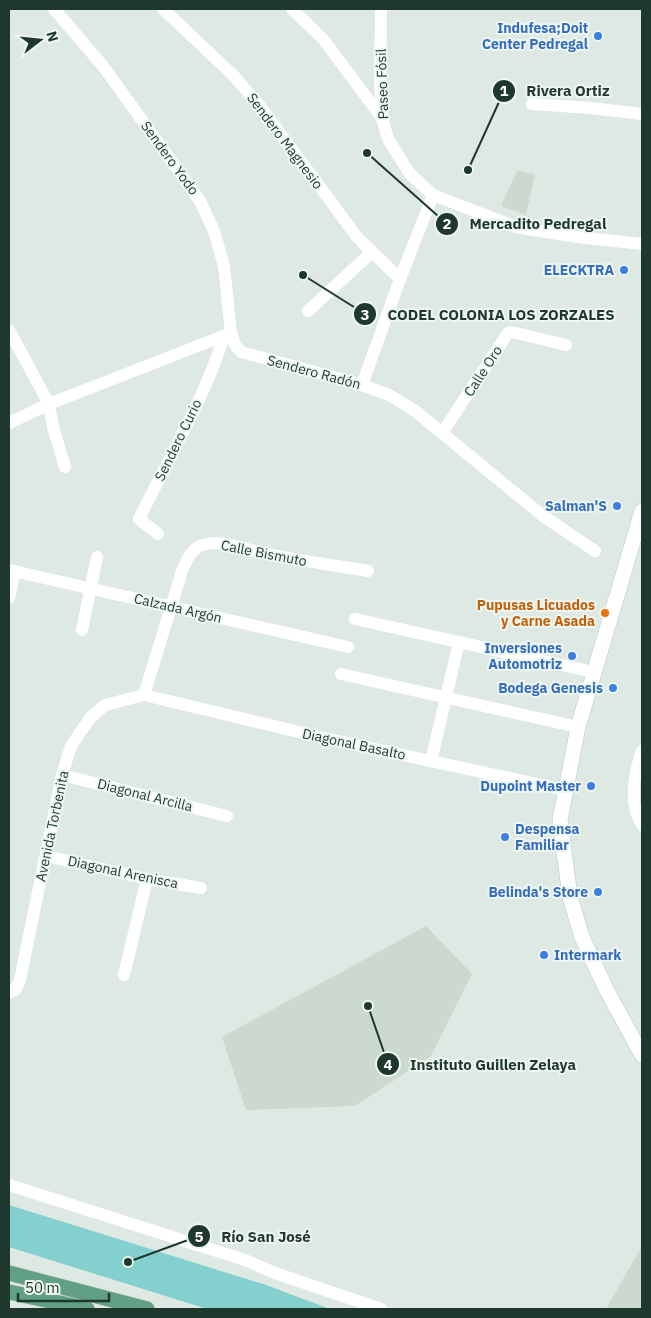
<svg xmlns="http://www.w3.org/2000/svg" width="651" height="1318" font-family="'IBM Plex Sans',sans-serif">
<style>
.built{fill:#cbd9d0}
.water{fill:#83d0ce}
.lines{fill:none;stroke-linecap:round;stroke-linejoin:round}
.secondary-casing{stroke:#b0c9bb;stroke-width:16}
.primary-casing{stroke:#bcc3c0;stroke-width:16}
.minor{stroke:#fff;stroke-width:12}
.secondary{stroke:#fff;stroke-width:15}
.primary{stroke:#61a084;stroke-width:15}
.shop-dot{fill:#3f7fe0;stroke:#edf6f0;stroke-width:2}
.food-dot{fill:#e8710a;stroke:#edf6f0;stroke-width:2}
.labels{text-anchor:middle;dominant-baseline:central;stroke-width:4;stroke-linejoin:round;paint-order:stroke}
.shop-label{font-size:14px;font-weight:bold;fill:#366cbe;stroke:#edf6f0;text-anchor:end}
.street-label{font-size:14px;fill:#1f382d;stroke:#edf6f0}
.food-label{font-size:14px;font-weight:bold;fill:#c56008;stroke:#edf6f0;text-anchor:end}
.leader{fill:none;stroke:#1f382d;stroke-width:2}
.callout-dot{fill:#1f382d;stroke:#edf6f0;stroke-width:2}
.mark-label{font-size:15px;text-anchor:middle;font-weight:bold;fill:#fff}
.callout-label{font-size:15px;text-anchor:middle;font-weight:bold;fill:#1f382d;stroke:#edf6f0;stroke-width:4;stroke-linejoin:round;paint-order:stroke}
</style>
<rect width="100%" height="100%" fill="#dde9e2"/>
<!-- built -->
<g class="built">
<polygon points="517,171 535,174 526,215 501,206"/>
<polygon points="426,926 472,974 431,1056 355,1106 246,1110 222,1037"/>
<polygon points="642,1246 642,1309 606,1309"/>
</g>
<!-- water -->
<polygon class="water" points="9,1205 266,1285 330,1309 207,1309 9,1247"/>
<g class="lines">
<defs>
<polyline id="secondary" points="642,511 578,727 560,820 570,897 582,937 606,989 642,1055"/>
<g id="primary">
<polyline points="9,1273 147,1309"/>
<polyline points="9,1292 87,1309"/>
</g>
</defs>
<!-- secondary casing -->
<use href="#secondary" class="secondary-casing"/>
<!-- primary casing -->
<use href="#primary" class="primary-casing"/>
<!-- minor -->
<g class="minor">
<polyline points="54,9 103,66 200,201 214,231 224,266 231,333 235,345 241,352 362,385 389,395 414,410 543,516 595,551"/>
<polyline points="163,9 234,76 263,110 357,237 400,279"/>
<polyline points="292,9 323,39 382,118"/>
<polyline points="381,9 380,77 382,118 388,139 410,174 433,195 516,227 577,237 642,244"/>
<polyline points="532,104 590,108 642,114"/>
<polyline points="308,311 372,252"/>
<polyline points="9,330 49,404 53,427 65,467"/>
<polyline points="362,385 400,279 433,195"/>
<polyline points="9,423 49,404 231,333"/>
<polyline points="442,433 508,333 512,332 566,345"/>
<path d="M158 534 139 519C167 461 205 398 224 336"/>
<polyline points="9,570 348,647"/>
<polyline points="9,598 15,571"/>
<polyline points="355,619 593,672"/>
<polyline points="82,630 97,557"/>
<polyline points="341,674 578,727"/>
<path d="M144 695 182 571C187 560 191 548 203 545 221 539 250 551 268 554 301 561 334 565 368 571"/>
<path d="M642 751C634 774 628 803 642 825"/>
<polyline points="431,761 459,642"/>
<polyline points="62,775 227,816"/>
<polyline points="46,856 147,879 201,888"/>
<polyline points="124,975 147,879"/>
<polyline points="9,993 15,990 20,980 62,775 71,746 90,718 105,705 144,695 324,738 565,790"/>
<polyline points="9,1185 245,1260 275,1273 381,1309"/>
</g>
<!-- secondary -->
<use href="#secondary" class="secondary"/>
<!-- primary -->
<use href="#primary" class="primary"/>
</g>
<!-- markers -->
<g class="shop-dot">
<circle cx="598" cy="36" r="5"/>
<circle cx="624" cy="270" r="5"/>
<circle cx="617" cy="506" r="5"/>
<circle cx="572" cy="656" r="5"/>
<circle cx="613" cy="688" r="5"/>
<circle cx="591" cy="786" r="5"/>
<circle cx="505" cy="837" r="5"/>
<circle cx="598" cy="892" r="5"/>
<circle cx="544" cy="955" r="5"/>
</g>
<circle class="food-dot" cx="605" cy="613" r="5"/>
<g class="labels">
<!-- shop labels -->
<g class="shop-label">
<text x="588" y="28">Indufesa;Doit<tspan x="588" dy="16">Center Pedregal</tspan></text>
<text x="614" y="270">ELECKTRA</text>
<text x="607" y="506">Salman'S</text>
<text x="562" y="648">Inversiones<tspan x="562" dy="16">Automotriz</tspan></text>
<text x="603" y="688">Bodega Genesis</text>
<text x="581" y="786">Dupoint Master</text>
<text x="515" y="829" text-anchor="start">Despensa<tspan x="515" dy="16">Familiar</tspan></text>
<text x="588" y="892">Belinda's Store</text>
<text x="554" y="955" text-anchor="start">Intermark</text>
</g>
<!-- street labels -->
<g class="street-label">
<text transform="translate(382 84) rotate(-92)">Paseo Fósil</text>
<text transform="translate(285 141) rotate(53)">Sendero Magnesio</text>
<text transform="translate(170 158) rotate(54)">Sendero Yodo</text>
<text transform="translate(483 371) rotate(-57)">Calle Oro</text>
<text transform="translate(314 372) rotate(15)">Sendero Radón</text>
<text transform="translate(178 440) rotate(-64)">Sendero Curio</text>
<text transform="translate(264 553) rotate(11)">Calle Bismuto</text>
<text transform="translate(178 608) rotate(13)">Calzada Argón</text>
<text transform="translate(354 744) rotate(12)">Diagonal Basalto</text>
<text transform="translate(145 795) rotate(14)">Diagonal Arcilla</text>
<text transform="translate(52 826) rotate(-78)">Avenida Torbenita</text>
<text transform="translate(123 872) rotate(12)">Diagonal Arenisca</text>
</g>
<!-- food labels -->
<g class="food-label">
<text x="595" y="605">Pupusas Licuados<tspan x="595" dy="16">y Carne Asada</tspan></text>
</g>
</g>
<!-- callouts -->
<path class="leader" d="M468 170L504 91M367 153L447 224M303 275L365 314M368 1006L388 1064M128 1262L199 1236"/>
<g class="callout-dot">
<circle cx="468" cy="170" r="5"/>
<circle cx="367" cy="153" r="5"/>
<circle cx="303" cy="275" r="5"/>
<circle cx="368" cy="1006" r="5"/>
<circle cx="128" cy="1262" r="5"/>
<circle cx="504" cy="91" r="12"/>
<circle cx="447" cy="224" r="12"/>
<circle cx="365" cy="314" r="12"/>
<circle cx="388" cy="1064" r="12"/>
<circle cx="199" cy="1236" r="12"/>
</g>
<g class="mark-label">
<text x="504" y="96">1</text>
<text x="447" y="229">2</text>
<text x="365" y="320">3</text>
<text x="388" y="1070">4</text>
<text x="199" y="1242">5</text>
</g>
<g class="callout-label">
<text x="568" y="96">Rivera Ortiz</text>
<text x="538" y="229">Mercadito Pedregal</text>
<text x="501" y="320">CODEL COLONIA LOS ZORZALES</text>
<text x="493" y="1070">Instituto Guillen Zelaya</text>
<text x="266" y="1242">Río San José</text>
</g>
<!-- border -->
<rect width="651" height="1318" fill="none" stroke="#1f382d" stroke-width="20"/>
<!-- north arrow -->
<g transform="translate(40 40) rotate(74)" stroke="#edf6f0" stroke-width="4" paint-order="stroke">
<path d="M0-4L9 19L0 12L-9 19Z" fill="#1f382d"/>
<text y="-8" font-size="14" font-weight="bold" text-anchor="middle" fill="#1f382d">N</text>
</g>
<!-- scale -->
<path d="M18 1293v8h91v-8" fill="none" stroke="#1f382d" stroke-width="2.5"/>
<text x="25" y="1293" font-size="15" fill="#1f382d" stroke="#edf6f0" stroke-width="4" paint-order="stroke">50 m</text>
</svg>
